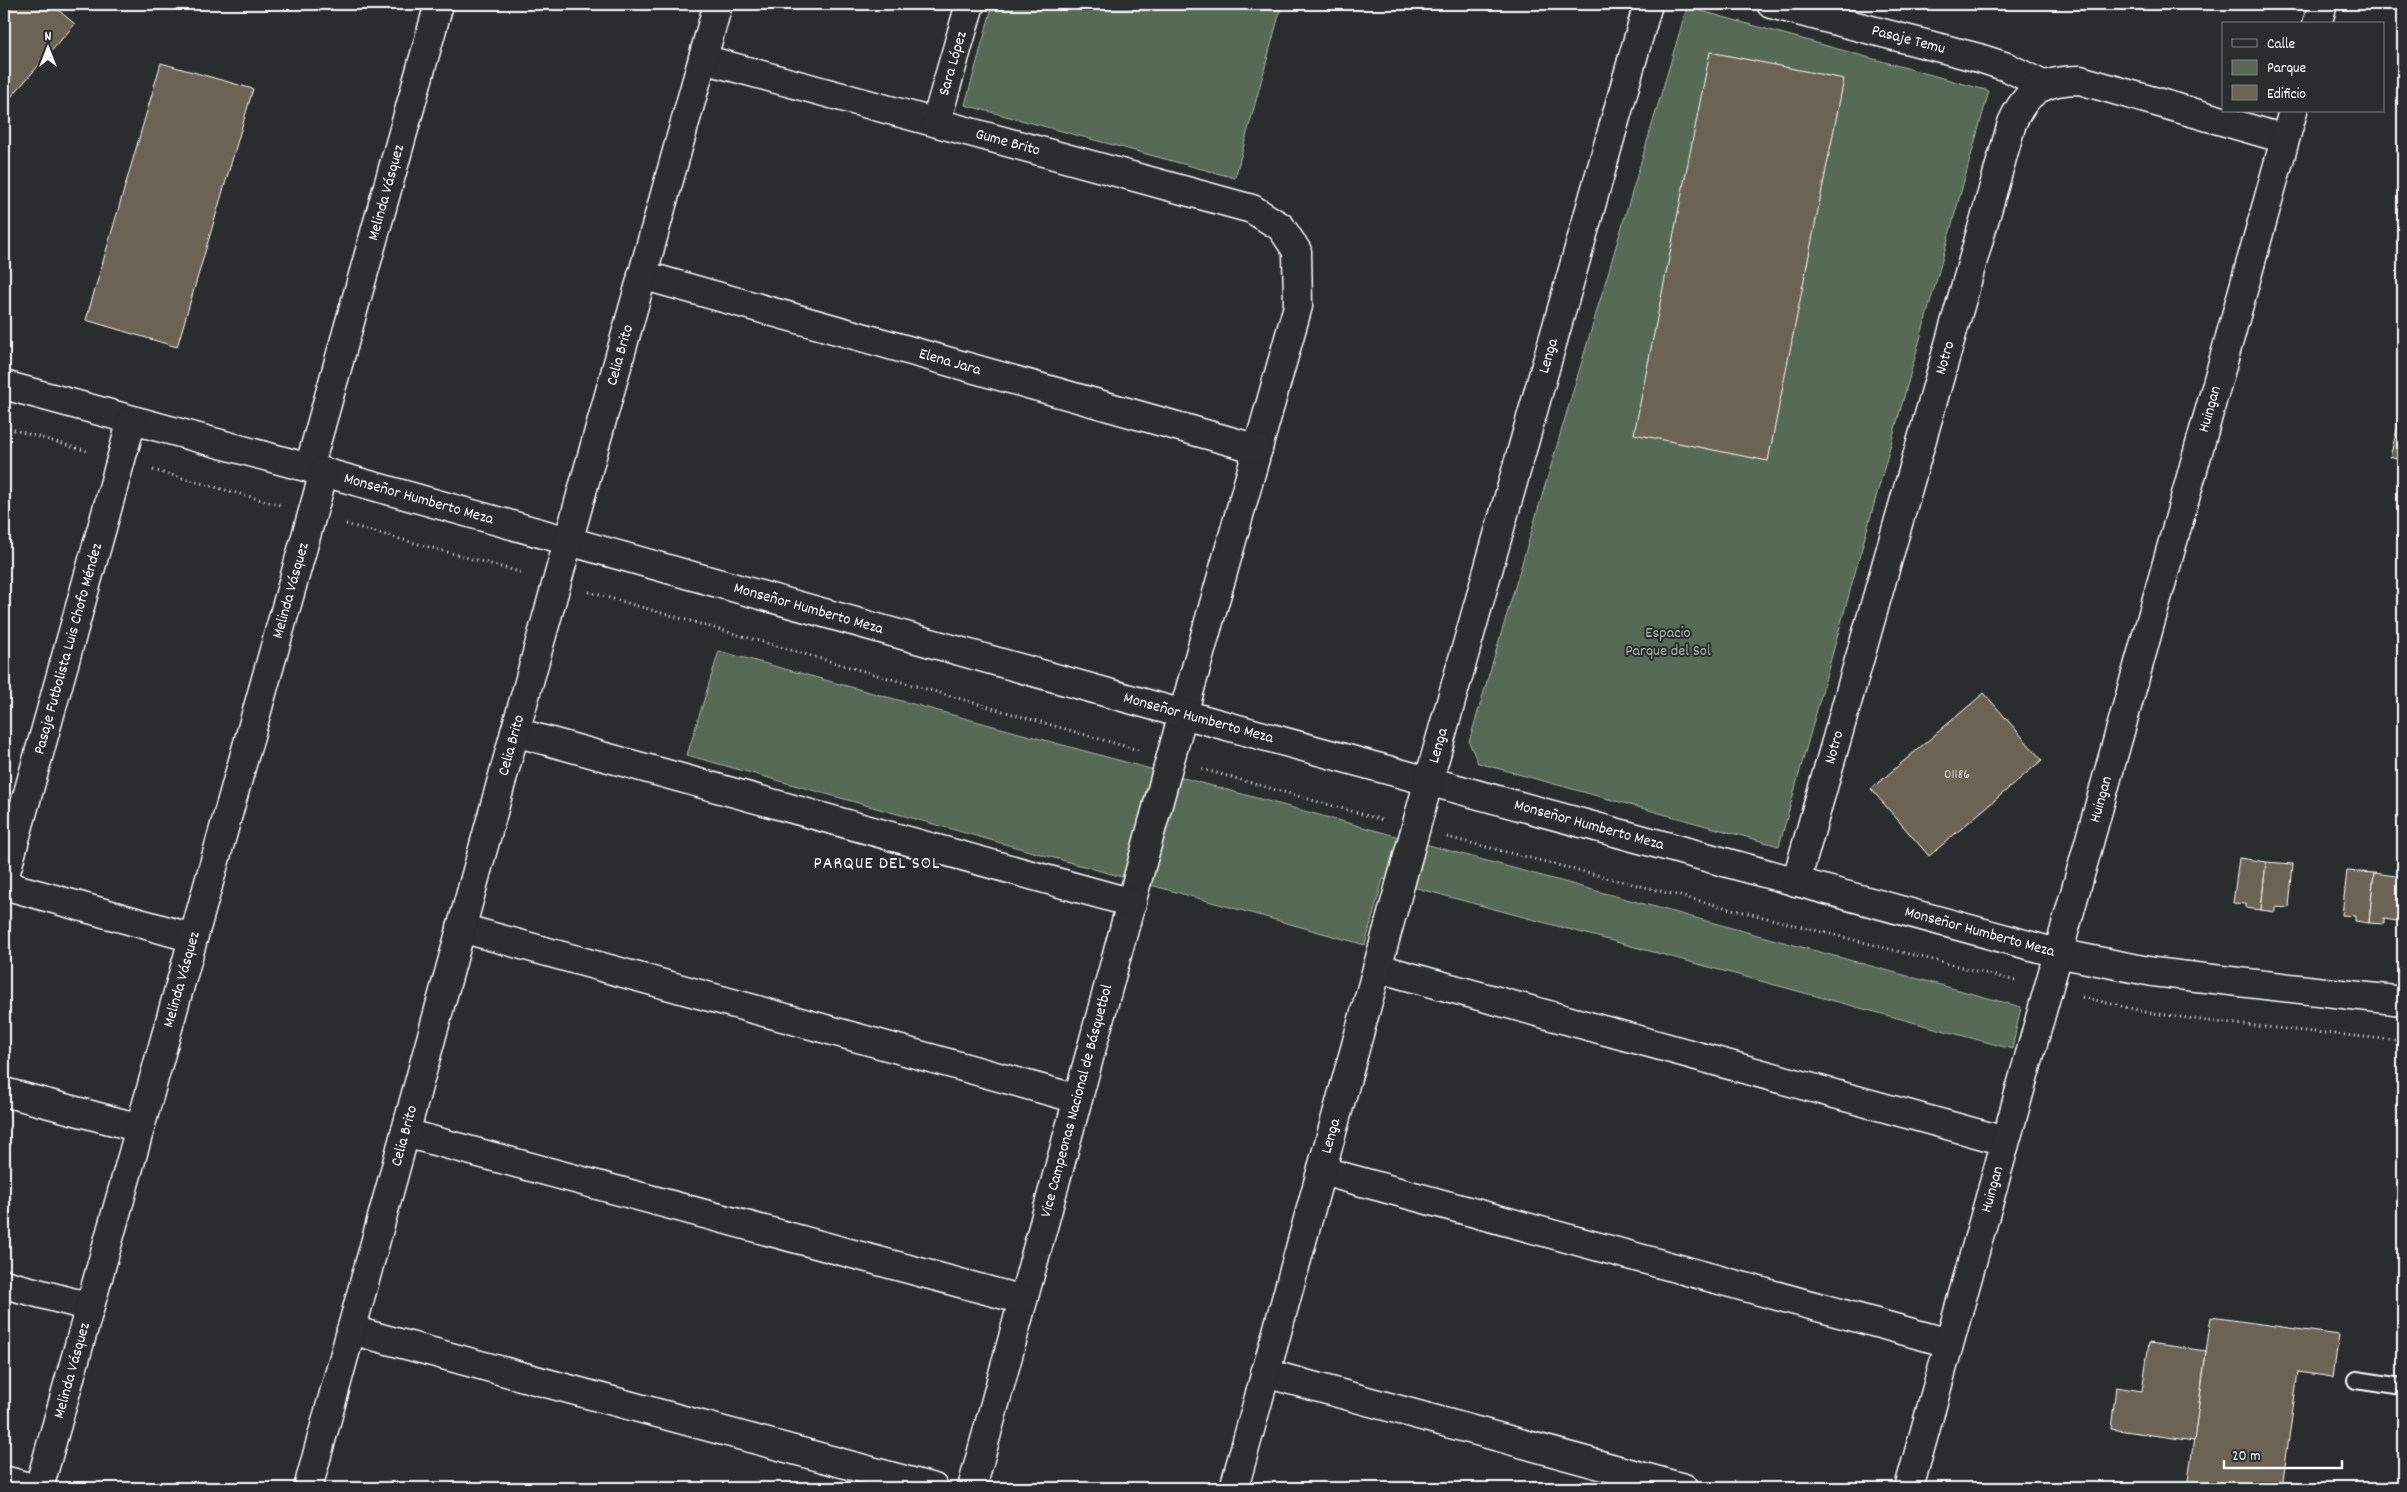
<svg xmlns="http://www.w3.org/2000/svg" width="2407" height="1492" font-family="Dekko,sans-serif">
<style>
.green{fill:#576a55;stroke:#abb4aa}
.building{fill:#6c6454;stroke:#fff}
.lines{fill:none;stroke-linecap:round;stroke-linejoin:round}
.service-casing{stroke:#fff;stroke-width:20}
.minor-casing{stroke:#fff;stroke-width:31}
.path{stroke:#fff;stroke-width:3;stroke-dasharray:1 4;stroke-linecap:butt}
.service{stroke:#2a2d2e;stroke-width:16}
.minor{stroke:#2a2d2e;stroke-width:28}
.labels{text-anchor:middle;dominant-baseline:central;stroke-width:4;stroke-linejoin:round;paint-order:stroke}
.number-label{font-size:14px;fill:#dad8d4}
.street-label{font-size:16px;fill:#fff;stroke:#2a2d2e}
.park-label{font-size:16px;fill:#abb4aa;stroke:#2a2d2e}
.neighbourhood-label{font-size:18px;letter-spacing:1px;fill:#fff;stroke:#2a2d2e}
</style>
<rect width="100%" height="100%" fill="#2a2d2e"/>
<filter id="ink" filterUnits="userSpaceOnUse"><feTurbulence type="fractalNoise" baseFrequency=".02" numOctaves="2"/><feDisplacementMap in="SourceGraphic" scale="10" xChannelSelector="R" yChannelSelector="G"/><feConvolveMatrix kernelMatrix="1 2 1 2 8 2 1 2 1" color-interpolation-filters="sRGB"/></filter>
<g filter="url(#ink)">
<!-- green -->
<g class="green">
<polygon points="993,4 1282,4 1235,178 965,105"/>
<polygon points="1687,7 1989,91 1779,846 1478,763 1469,742"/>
<polygon points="719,651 2021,1007 2012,1049 1383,879 1365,945 687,755"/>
</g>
<!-- building -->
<g class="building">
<polygon points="4,4 51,4 75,24 4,105"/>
<polygon points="1710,52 1844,79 1768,461 1634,434"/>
<polygon points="161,63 253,89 177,347 86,320"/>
<polygon points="2403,406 2403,461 2390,457"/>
<polygon points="1984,693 2042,760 1929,856 1871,789"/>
<polygon points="2239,858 2266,862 2261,910 2246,908 2246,904 2233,903"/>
<polygon points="2266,862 2293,864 2289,908 2275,907 2275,912 2261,910"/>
<polygon points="2347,871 2374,873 2369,923 2355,921 2355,916 2342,915"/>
<polygon points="2374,873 2402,877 2397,921 2384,919 2384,924 2369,923"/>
<polygon points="2211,1317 2339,1335 2333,1377 2298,1372 2282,1488 2187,1488"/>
<polygon points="2149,1343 2206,1351 2194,1441 2111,1429 2116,1387 2142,1391"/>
</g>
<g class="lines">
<defs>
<polyline id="service" points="2356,1380 2403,1387"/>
<g id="minor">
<path id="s1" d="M1771 4 1979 58 2007 67 2043 85"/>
<polyline points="2317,24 2323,4"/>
<path id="s2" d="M703 59 1252 209 1281 227 1297 251 1298 306 1170 760 972 1488"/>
<path id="s3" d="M936 122 970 4"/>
<path id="s4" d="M642 275 1258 449"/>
<path id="s5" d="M4 385 309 468 1183 714 2057 953 2153 972 2403 1001"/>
<path id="s6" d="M309 468 439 4"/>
<polyline points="515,732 1132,903"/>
<path id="s7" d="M4 879 132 420"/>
<path id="s8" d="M1796 882 2012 123C2026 90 2045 80 2080 80L2285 139"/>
<polyline points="4,885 193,938"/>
<polyline points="461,928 1078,1099"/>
<polyline points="1378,968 2005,1141"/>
<polyline points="4,1092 140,1128"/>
<polyline points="405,1133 1023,1300"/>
<polyline points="1322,1171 1949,1343"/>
<polyline points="4,1284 90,1307"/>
<polyline points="351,1330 934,1488"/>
<polyline points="1265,1373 1684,1488"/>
<polyline points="4,1480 32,1488"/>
<path id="s9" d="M39 1488 324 472"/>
<path id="s10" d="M308 1488 515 732 718 4"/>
<path id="s11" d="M1234 1488 1435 758 1648 4"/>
<path id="s12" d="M1909 1488 2293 111"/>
</g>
</defs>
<!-- service casing -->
<use href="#service" class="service-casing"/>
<!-- minor casing -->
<use href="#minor" class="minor-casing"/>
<!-- path -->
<g class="path">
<polyline points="4,427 87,451"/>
<polyline points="153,470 280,505"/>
<polyline points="346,524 523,573"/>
<polyline points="589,592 1138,750"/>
<polyline points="1202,769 1383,820"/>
<polyline points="1447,837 2016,981"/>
<polyline points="2082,997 2146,1012 2207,1021 2403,1041"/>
</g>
<!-- service -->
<use href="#service" class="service"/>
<!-- minor -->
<use href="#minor" class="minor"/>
</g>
</g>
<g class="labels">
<!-- number labels -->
<g class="number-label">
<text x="1957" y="775">01186</text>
</g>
<!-- street labels -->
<g class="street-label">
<text stroke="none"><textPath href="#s1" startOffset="142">Pasaje Temu</textPath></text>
<text stroke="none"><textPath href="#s3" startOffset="61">Sara López</textPath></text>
<text stroke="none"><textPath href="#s2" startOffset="316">Gume Brito</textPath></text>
<text stroke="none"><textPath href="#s6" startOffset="286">Melinda Vásquez</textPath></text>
<text stroke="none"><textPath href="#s10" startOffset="1175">Celia Brito</textPath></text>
<text stroke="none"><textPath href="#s11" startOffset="1175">Lenga</textPath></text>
<text stroke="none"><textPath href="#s8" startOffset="545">Notro</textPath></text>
<text stroke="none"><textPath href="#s4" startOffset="320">Elena Jara</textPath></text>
<text stroke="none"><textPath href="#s12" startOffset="1120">Huingan</textPath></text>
<text stroke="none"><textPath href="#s5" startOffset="430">Monseñor Humberto Meza</textPath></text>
<text stroke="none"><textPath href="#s9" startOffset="932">Melinda Vásquez</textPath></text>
<text stroke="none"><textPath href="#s5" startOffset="835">Monseñor Humberto Meza</textPath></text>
<text stroke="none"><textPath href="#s7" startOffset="239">Pasaje Futbolista Luis Chofo Méndez</textPath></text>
<text stroke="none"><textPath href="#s5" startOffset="1240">Monseñor Humberto Meza</textPath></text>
<text stroke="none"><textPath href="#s10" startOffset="770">Celia Brito</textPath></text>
<text stroke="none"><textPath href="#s11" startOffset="770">Lenga</textPath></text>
<text stroke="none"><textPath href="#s8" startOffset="140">Notro</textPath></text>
<text stroke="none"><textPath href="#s12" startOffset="715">Huingan</textPath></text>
<text stroke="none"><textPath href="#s5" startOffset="1645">Monseñor Humberto Meza</textPath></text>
<text stroke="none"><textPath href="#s5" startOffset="2050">Monseñor Humberto Meza</textPath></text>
<text stroke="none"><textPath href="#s9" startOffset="528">Melinda Vásquez</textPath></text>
<text transform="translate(1077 1101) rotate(-75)">Vice Campeonas Nacional de Básquetbol</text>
<text stroke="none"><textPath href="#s10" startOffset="365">Celia Brito</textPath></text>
<text stroke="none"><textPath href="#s11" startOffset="365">Lenga</textPath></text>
<text stroke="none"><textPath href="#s12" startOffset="310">Huingan</textPath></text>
<text stroke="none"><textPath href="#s9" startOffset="122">Melinda Vásquez</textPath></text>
</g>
<!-- park labels -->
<g class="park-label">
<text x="1668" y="633">Espacio<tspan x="1668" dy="18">Parque del Sol</tspan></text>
</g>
<!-- neighbourhood labels -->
<g class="neighbourhood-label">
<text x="877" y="864">PARQUE DEL SOL</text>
</g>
</g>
<!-- margin -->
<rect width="2407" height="1492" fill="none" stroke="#2a2d2e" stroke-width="20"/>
<rect x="10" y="10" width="2387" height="1472" fill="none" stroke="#fff" stroke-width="2" filter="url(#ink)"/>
<!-- legend -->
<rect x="2222" y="22" width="162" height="90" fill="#2a2d2e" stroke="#7f8182"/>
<rect x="2232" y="39" width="25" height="8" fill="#2a2d2e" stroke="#7f8182"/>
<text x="2267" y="48" font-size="15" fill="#ffffff">Calle</text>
<rect x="2232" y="60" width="25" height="15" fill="#576a55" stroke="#7f8182"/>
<text x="2267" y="72" font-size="15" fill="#ffffff">Parque</text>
<rect x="2232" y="85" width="25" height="15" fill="#6c6454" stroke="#7f8182"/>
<text x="2267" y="98" font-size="15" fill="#ffffff">Edificio</text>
<!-- north arrow -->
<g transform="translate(48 48)" stroke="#2a2d2e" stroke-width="4" paint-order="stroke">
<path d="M0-4L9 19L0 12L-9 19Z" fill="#ffffff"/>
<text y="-8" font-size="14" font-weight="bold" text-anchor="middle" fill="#ffffff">N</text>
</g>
<!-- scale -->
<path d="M2224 1460v8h118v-8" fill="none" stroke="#ffffff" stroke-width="2.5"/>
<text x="2232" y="1460" font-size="15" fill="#ffffff" stroke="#2a2d2e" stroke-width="4" paint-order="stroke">20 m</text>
</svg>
